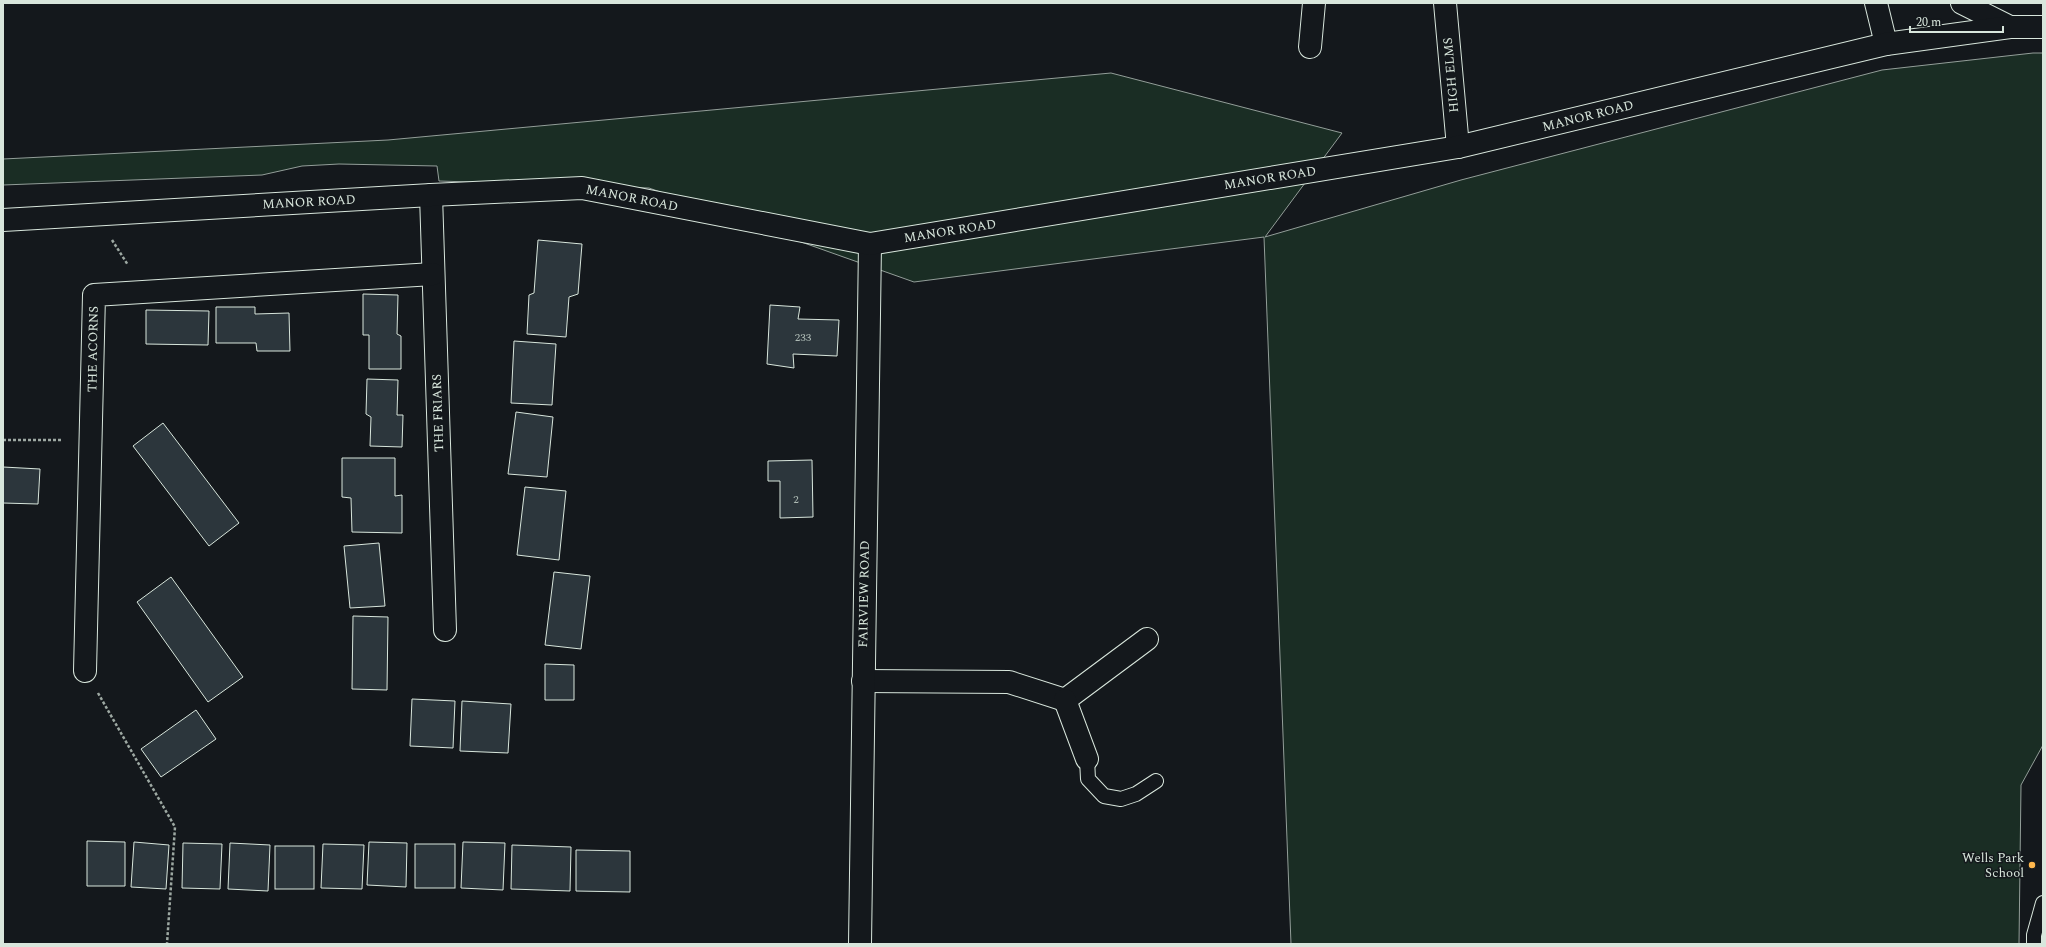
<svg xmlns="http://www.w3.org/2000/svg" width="2046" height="947" font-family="Spectral,serif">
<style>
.green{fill:#1a2d24;stroke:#939e99}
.building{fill:#2c363c;stroke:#d8e6dc}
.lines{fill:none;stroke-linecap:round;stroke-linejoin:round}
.lane-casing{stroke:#d8e6dc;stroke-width:16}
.street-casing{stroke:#d8e6dc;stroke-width:24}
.secondary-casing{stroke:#d8e6dc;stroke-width:24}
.path{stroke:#9da8a2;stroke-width:2.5;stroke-dasharray:3 2;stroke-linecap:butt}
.lane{stroke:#14181c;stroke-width:14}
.street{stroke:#14181c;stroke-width:22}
.secondary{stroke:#14181c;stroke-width:22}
.poi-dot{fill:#ffb74d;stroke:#14181c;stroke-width:1.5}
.labels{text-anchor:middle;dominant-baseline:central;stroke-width:3;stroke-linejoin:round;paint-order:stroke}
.number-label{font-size:11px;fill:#adbab4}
.street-label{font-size:13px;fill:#d8e6dc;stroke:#14181c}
.poi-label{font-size:13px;fill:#d8e6dc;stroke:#14181c;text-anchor:end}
</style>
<rect width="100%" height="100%" fill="#14181c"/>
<!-- green -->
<polygon class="green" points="2033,53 2043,53 2043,745 2021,785 2019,944 1291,944 1264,237 914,282 649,188 439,181 437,166 339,164 302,166 262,175 3,185 3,159 388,140 1111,73 1342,133 1265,237 1461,180 1882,70"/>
<!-- building -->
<g class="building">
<polygon points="538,240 582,244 578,294 569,297 566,337 527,334 529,295 534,293"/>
<polygon points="363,294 398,295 397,334 401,336 401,369 369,369 369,335 363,335"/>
<polygon points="770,305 800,307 798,319 839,320 837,356 793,354 794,368 767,364"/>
<polygon points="216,307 255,307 255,314 289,313 290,351 257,351 256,343 216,343"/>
<polygon points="146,310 209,311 208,345 146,344"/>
<polygon points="514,341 556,344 552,405 511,403"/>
<polygon points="367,379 398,380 397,415 403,415 402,447 370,446 371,417 366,414"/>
<polygon points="516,412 553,417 547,477 508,474"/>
<polygon points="163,423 239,523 209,546 133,446"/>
<polygon points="342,458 395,458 395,496 402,495 402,533 352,532 351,498 342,497"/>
<polygon points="812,460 813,517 780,518 780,481 768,481 768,461"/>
<polygon points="3,467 40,469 38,504 3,503"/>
<polygon points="525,487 566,491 559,560 517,555"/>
<polygon points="379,543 385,606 350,608 344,546"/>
<polygon points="554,572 590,576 581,649 545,645"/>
<polygon points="171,577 243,677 208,702 137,602"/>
<polygon points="353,616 388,617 387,690 352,689"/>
<polygon points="545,664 574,665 574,700 545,700"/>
<polygon points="412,699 455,701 453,748 410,746"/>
<polygon points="462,701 511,704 508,753 460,751"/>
<polygon points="196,710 216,739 161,777 141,749"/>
<polygon points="87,841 125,842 125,886 87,886"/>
<polygon points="134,842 169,845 166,889 131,887"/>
<polygon points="369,842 407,843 406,887 367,885"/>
<polygon points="463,842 505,843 503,890 461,888"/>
<polygon points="183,843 222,844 220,889 182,888"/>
<polygon points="230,843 270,845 268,891 228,889"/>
<polygon points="323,844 364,845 362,889 321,888"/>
<rect x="415" y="844" width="40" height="44"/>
<polygon points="512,845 571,847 570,891 511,889"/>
<rect x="275" y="846" width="39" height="43"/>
<polygon points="576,850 630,851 630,892 576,891"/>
</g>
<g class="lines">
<defs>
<g id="lane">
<polyline points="1087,759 1088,779 1104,796 1121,799 1136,794 1156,781"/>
<polyline points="2034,944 2034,935 2043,903"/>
</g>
<g id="street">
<polyline points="1445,3 1458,147"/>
<polyline points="1310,47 1314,3"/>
<polyline points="431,195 445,630"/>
<polyline points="85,671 94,295 433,274"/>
<polyline points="863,681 1009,682 1065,700 1147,639"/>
<polyline points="1065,700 1087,759"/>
<polyline points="860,944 870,244"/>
</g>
<g id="secondary">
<polyline points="1876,3 1886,44"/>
<polyline points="1962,3 2010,27"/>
<polyline points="3,220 431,195 582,188 870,244 1458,147 1886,44 2010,27 2043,27"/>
</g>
</defs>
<!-- lane casing -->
<use href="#lane" class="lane-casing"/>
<!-- street casing -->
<use href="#street" class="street-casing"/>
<!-- secondary casing -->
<use href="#secondary" class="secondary-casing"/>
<!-- path -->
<g class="path">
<polyline points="112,240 128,265"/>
<polyline points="3,440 62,440"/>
<polyline points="98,693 175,827 167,944"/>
</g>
<!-- lane -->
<use href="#lane" class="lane"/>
<!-- street -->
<use href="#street" class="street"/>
<!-- secondary -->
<use href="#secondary" class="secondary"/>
</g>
<!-- markers -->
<circle class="poi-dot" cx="2032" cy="865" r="4"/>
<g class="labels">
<!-- number labels -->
<g class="number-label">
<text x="803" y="337">233</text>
<text x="796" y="499">2</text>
</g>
<!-- street labels -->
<g class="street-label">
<text transform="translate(1451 75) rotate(-95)">HIGH ELMS</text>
<text transform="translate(1588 116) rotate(-14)">MANOR ROAD</text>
<text transform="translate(1270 178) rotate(-9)">MANOR ROAD</text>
<text transform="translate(632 198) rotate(11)">MANOR ROAD</text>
<text transform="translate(309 202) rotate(-3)">MANOR ROAD</text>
<text transform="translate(950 231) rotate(-9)">MANOR ROAD</text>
<text transform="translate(93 349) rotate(-89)">THE ACORNS</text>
<text transform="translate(438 413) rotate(-92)">THE FRIARS</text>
<text transform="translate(864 594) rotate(-89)">FAIRVIEW ROAD</text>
</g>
<!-- poi labels -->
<g class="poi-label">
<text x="2024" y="858">Wells Park<tspan x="2024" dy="15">School</tspan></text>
</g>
</g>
<!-- border -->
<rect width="2046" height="947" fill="none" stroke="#d8e6dc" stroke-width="8"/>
<!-- scale -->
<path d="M1910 26v6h93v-6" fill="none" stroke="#d8e6dc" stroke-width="2"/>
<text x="1916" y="26" font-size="12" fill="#d8e6dc" stroke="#14181c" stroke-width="3" paint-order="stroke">20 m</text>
</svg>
